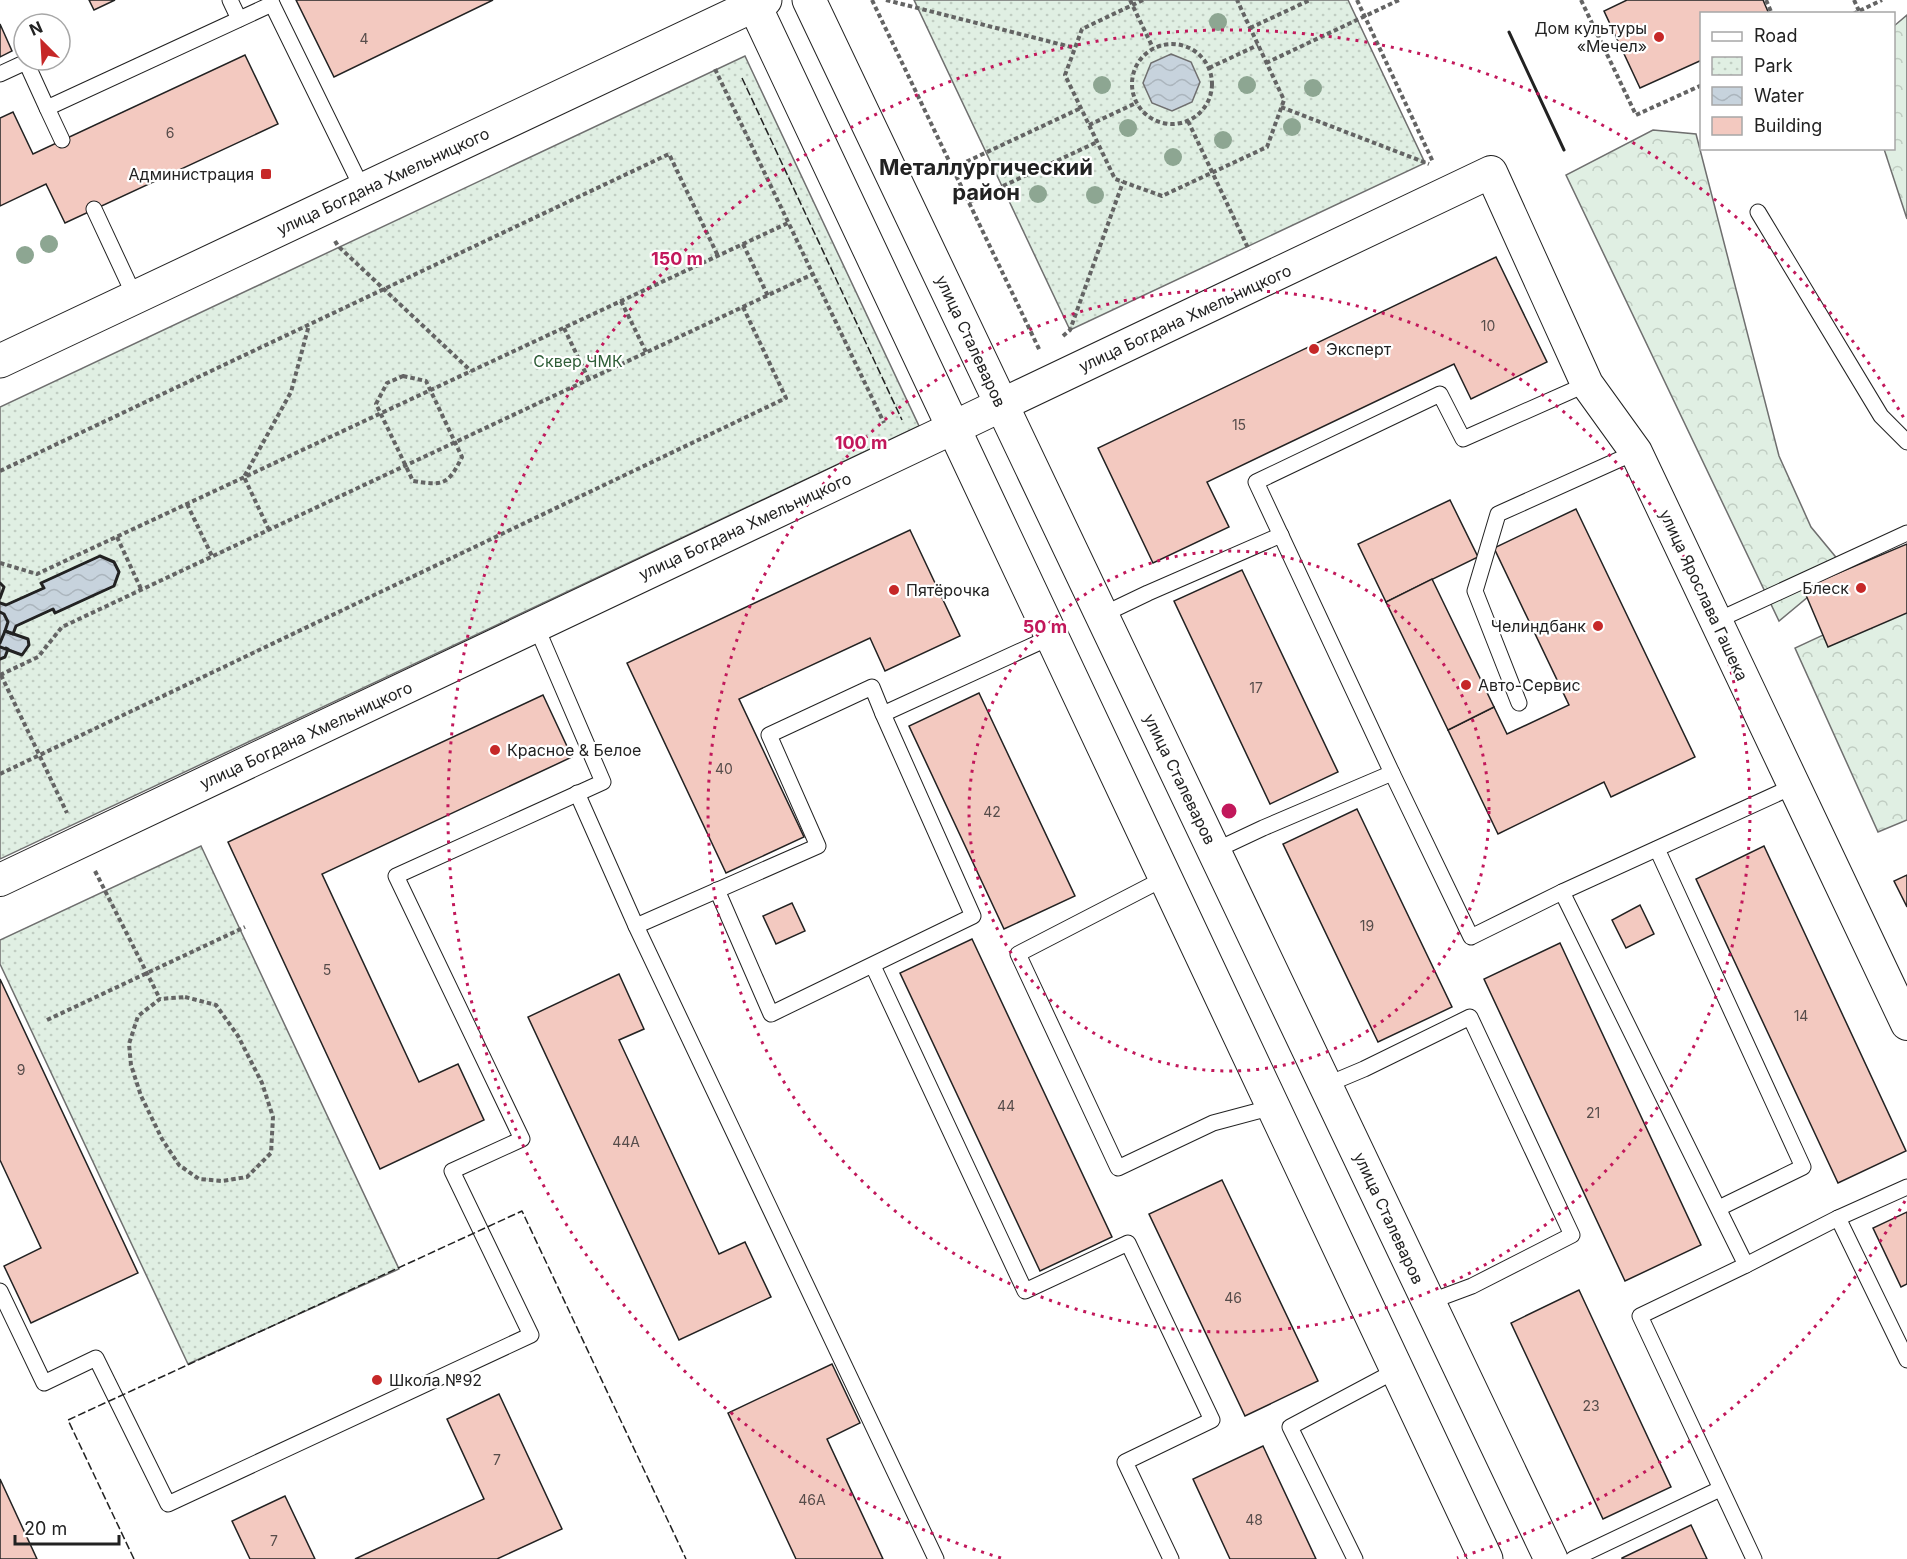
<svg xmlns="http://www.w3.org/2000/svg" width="1907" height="1559" font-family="Inter,sans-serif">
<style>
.forest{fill:url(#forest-crowns);stroke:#6f6f6f;stroke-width:1.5}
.park{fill:url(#park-dots);stroke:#6f6f6f;stroke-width:1.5}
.water{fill:url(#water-waves);stroke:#6f6f6f;stroke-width:1.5}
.building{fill:#f3c9c0;stroke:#222;stroke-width:1.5}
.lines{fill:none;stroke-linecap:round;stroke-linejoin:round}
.service-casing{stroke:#222;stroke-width:17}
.minor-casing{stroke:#222;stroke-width:34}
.secondary-casing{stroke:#222;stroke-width:35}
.path{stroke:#646464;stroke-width:4;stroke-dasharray:4.5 3;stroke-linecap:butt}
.service{stroke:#fff;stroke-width:15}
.minor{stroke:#fff;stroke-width:32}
.secondary{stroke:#fff;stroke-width:33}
.fence{stroke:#222;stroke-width:1.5;stroke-dasharray:8 3;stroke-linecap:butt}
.wall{stroke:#222;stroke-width:3}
.tree{fill:#8da692}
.ring{fill:none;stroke:#c2185b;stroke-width:3;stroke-dasharray:3 6}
.poi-dot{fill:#c62828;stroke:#fff;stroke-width:2}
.labels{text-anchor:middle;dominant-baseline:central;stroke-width:4.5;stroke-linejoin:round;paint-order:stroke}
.number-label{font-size:14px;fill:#564c4a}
.poi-label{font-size:16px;fill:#222;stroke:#fff;text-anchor:start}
.street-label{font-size:16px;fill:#222;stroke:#fff}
.park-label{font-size:16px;fill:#2f5e38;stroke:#fff}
.district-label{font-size:22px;font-weight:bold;fill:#222;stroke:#fff}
.centre{fill:#c2185b;stroke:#fff;stroke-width:3}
.ring-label{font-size:18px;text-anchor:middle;font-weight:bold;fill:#c2185b;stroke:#fff;stroke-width:4.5;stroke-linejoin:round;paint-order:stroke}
</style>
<defs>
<pattern id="forest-crowns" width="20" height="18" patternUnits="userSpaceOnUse" patternTransform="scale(1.5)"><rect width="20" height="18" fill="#e0efe3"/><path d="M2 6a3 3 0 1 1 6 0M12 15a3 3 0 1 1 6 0" fill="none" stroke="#c0cdc2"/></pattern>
<pattern id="park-dots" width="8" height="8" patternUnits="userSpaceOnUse" patternTransform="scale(1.5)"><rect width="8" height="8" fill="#e0efe3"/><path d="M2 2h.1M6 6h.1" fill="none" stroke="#c0cdc2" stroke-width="1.8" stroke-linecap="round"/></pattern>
<pattern id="water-waves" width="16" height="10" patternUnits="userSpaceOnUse" patternTransform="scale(1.5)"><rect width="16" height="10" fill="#c7d3dd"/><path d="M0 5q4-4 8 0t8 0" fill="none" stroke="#abb5bd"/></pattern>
</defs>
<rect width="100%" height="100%" fill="#fff"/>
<!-- forest -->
<g class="forest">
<polygon points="1907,15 1907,219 1884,149 1894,148 1894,26"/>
<polygon points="1653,130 1696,134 1779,456 1811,527 1844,567 1779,621 1566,175"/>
<polygon points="1907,596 1907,820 1878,832 1795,648"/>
</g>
<!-- park -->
<g class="park">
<polygon points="914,0 1348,0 1425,163 1070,330"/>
<polygon points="745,56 919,426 0,859 0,407"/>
<polygon points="201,846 399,1269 188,1364 0,964 0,940"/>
</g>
<!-- water -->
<g class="water">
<polygon points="1171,54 1191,62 1200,82 1192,102 1172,111 1152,103 1143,83 1151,63"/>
<path d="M100 556 114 562 119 572 114 586 55 613 53 609 16 626 13 634 28 639C29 646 27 649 22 655L8 649 5 657 0 659V603L6 605 43 588 41 583Z"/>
</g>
<!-- building -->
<g class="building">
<polygon points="89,0 115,0 94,10"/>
<polygon points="296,0 493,0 334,77"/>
<polygon points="1627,0 1763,0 1769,14 1702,14 1702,60 1640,88 1604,11"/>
<polygon points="0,24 12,51 0,57"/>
<polygon points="245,55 278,124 65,223 46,184 0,206 0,118 13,112 33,154"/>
<polygon points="1496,257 1547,362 1471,399 1454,364 1207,482 1229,527 1153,563 1098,448"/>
<polygon points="1450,500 1478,557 1386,602 1358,544"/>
<polygon points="1576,509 1695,757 1611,797 1604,782 1498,834 1448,730 1494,707 1507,734 1569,705 1494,548"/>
<polygon points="910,530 960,636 885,671 870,638 739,699 804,837 726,873 627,663"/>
<polygon points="1907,544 1907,613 1828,647 1803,588"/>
<polygon points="1242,570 1338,772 1270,804 1174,601"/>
<polygon points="1432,579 1494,707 1448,730 1386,602"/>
<polygon points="979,693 1075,896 1004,929 909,726"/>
<polygon points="543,695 572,757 322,874 419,1082 458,1064 484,1120 380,1169 228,842"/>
<polygon points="1357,809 1452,1007 1378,1042 1283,844"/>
<polygon points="1764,846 1906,1151 1838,1183 1696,879"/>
<polygon points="1907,875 1907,907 1894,881"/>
<polygon points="792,903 805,931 776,944 763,916"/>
<polygon points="1640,905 1654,934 1626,948 1612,920"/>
<polygon points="972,939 1112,1237 1040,1271 900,973"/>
<polygon points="1560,943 1701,1245 1625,1281 1484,979"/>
<polygon points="619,974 644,1029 619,1040 719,1254 745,1242 771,1297 679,1340 528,1017"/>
<polygon points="0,979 138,1273 31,1323 4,1266 41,1248 0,1160"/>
<polygon points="1222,1180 1318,1381 1245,1416 1149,1214"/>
<polygon points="1907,1212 1907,1284 1901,1287 1873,1228"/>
<polygon points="1579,1290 1671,1487 1603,1519 1511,1323"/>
<polygon points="832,1364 860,1423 827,1439 883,1559 796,1559 728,1413"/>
<polygon points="499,1394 562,1529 497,1559 355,1559 484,1499 447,1419"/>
<polygon points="1263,1446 1316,1559 1230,1559 1193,1479"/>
<polygon points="0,1479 37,1559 0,1559"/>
<polygon points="285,1496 315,1559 250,1559 232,1521"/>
<polygon points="1691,1525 1707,1559 1622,1559 1622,1558"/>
</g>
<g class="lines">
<defs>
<g id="service">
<polyline points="230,0 239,19"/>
<polyline points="272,4 363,190"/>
<polyline points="0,74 26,62 47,108 272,4 270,0"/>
<polyline points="47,108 62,140"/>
<polyline points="94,209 135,297"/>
<polyline points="1758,212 1881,416 1907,442"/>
<polyline points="1587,384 1463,439 1440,394 1256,482 1392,773 1471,937 1562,892 1794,786"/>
<polyline points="1102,615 1148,593 1281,535"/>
<polyline points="1716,621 1907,533"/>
<polyline points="1519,703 1475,591 1498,514 1636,452"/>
<polyline points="577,793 636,926 936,1559"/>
<polyline points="1657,849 1803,1167 1719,1208"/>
<polyline points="1214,851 1263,828 1392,773"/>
<polyline points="1165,878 1018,954 1118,1168 1213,1123 1273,1107"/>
<polyline points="717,890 771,1014 973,916 883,714"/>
<polyline points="1562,892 1746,1265 1640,1316 1754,1559"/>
<polyline points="636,926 818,846 769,735 872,687 883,714 1051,637"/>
<polyline points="873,966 1025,1291 1128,1243 1212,1420 1125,1462 1171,1559"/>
<polyline points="1326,1085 1364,1069 1470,1017 1572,1235 1472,1286 1429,1302"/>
<polyline points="1838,1218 1907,1360"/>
<polyline points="1746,1265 1838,1218 1907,1187"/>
<polyline points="0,1291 44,1383 96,1358 168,1504 531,1335 452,1171 522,1139 396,876 603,782 536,626"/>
<polyline points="1355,1559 1290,1427 1397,1370"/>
<polyline points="1573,1559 1720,1489"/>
</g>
<g id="minor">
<polyline points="1001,405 1491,172 1587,384 1636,452 1907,1024"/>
<polyline points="0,880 953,428"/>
</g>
<g id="secondary">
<polyline points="752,0 1486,1559"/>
<polyline points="809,0 1551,1559"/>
<polyline points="0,361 765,0"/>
<polyline points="953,428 1001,405"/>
</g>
</defs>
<!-- service casing -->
<use href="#service" class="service-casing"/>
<!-- minor casing -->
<use href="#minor" class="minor-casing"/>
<!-- secondary casing -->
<use href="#secondary" class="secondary-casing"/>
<!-- path -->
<g class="path">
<polyline points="872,0 1040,351"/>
<polyline points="886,0 1075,48"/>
<polyline points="1130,0 1153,48"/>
<polyline points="1143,0 1082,29 1065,75 1115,179 1162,196 1267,147 1284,100 1237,0"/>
<polyline points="1357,0 1433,162"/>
<polyline points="1581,0 1636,115 1702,85"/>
<polyline points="1766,0 1772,14"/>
<polyline points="1854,0 1859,11"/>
<polyline points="1853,14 1882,0"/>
<polyline points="1250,28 1310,0"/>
<circle cx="1172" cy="84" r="40"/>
<polyline points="1266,63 1399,0"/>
<polyline points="1209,68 1258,45"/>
<polyline points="715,69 884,423"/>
<polyline points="1281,107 1429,164"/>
<polyline points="1188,121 1249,250"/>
<polyline points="1089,125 1136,103"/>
<polyline points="953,168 1081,108"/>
<polyline points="969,202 1097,142"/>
<polyline points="335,241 338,246 471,371"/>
<polyline points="743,244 768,296"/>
<polyline points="621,301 646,352"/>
<polyline points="564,328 589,380"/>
<polyline points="1063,336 1070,330 1123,182"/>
<path d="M403 376 426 381 462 457C448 485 444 486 413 481L376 404 387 383Z"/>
<polyline points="0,471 669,154 718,256"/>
<polyline points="187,504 212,556"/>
<polyline points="269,530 244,477 291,392 309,325"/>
<polyline points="117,537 141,589"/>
<polyline points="0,563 37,574 788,223"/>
<polyline points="0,675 38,657 62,627 813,274"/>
<polyline points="1,675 67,813"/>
<polyline points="0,774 786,398 743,307"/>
<polyline points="95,871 160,999"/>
<polygon points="185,997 216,1005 238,1036 262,1083 273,1117 271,1153 247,1177 222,1181 199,1179 179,1165 162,1139 141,1096 131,1065 129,1044 138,1016 160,999"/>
<polyline points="47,1020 245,927"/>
</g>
<!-- service -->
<use href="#service" class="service"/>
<!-- minor -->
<use href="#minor" class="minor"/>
<!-- secondary -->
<use href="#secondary" class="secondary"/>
<!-- fence -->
<g class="fence">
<polyline points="742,78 902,420"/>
<polyline points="134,1559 68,1420 522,1211 686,1559"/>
</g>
<!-- wall -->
<g class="wall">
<polyline points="1509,32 1564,150"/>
<polyline points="0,583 4,587 0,598"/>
<polyline points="0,603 6,605 44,588 41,583 100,556 114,562 119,572 114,586 55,613 53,609 16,626 13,634 5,631 8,622 4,614 0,612"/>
<polyline points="0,643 5,631 28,639 29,645 22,655 0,647"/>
<polyline points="0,659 5,657 8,649 6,648"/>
</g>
</g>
<!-- trees -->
<g class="tree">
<circle cx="1218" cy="22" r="9"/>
<circle cx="1102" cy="85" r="9"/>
<circle cx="1247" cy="85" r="9"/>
<circle cx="1313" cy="88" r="9"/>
<circle cx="1292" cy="127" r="9"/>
<circle cx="1128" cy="128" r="9"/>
<circle cx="1223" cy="140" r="9"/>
<circle cx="1173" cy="157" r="9"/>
<circle cx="1038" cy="194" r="9"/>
<circle cx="1095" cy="195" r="9"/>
<circle cx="49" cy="244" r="9"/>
<circle cx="25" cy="255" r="9"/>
</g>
<!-- distance rings -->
<g class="ring">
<circle cx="1229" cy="811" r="260"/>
<circle cx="1229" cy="811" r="521"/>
<path d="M1905 1201A781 781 0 0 1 1457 1558M1001 1558A781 781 0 1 1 1905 420"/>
</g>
<!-- markers -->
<g class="poi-dot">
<circle cx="1659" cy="37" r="6"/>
<rect x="260" y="168" width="12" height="12" rx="3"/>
<circle cx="1314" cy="349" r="6"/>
<circle cx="1861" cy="588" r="6"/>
<circle cx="894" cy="590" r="6"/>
<circle cx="1598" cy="626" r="6"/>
<circle cx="1466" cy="685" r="6"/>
<circle cx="495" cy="750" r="6"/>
<circle cx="377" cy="1380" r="6"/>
</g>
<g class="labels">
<!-- number labels -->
<g class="number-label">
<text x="364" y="38">4</text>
<text x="170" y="132">6</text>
<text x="1488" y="325">10</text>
<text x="1239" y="424">15</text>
<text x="1256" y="687">17</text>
<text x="724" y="768">40</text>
<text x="992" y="811">42</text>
<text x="1367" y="925">19</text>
<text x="327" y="969">5</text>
<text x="1801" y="1015">14</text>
<text x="21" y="1069">9</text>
<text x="1006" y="1105">44</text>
<text x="1593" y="1112">21</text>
<text x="626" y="1141">44А</text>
<text x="1233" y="1297">46</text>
<text x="1591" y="1405">23</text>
<text x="497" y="1459">7</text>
<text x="812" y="1499">46А</text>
<text x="1254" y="1519">48</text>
<text x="274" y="1540">7</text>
</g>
<!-- poi labels -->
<g class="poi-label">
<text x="1647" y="28" text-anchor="end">Дом культуры<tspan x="1647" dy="18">«Мечел»</tspan></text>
<text x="254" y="174" text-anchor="end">Администрация</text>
<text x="1326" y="349">Эксперт</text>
<text x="1849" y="588" text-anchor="end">Блеск</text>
<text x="906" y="590">Пятёрочка</text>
<text x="1586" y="626" text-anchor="end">Челиндбанк</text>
<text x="1478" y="685">Авто-Сервис</text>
<text x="507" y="750">Красное &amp; Белое</text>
<text x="389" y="1380">Школа №92</text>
</g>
<!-- street labels -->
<g class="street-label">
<text transform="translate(383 181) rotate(-25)">улица Богдана Хмельницкого</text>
<text transform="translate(1185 318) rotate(-25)">улица Богдана Хмельницкого</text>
<text transform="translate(971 341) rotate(65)">улица Сталеваров</text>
<text transform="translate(745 526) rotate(-25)">улица Богдана Хмельницкого</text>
<text transform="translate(1704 595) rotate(65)">улица Ярослава Гашека</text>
<text transform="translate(306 735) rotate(-25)">улица Богдана Хмельницкого</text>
<text transform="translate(1180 779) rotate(64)">улица Сталеваров</text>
<text transform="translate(1389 1218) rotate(65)">улица Сталеваров</text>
</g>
<!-- park labels -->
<g class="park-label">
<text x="578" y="361">Сквер ЧМК</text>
</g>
<!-- district labels -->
<g class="district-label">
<text x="986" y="167">Металлургический<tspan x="986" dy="25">район</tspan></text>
</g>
</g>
<circle cx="1229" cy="811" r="9" class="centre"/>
<g class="ring-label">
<text x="677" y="265">150 m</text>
<text x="861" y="449">100 m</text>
<text x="1045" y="633">50 m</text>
</g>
<!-- legend -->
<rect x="1700" y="12" width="195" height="138" fill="#ffffff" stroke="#a7a7a7" stroke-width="1.5"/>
<rect x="1712" y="32" width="30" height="9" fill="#ffffff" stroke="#a7a7a7" stroke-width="1.5"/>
<text x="1754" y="42" font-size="18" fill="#222222">Road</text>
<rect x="1712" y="57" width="30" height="18" fill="url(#park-dots)" stroke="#a7a7a7" stroke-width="1.5"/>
<text x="1754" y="72" font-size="18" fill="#222222">Park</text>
<rect x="1712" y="87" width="30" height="18" fill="url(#water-waves)" stroke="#a7a7a7" stroke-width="1.5"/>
<text x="1754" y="102" font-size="18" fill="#222222">Water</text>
<rect x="1712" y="117" width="30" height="18" fill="#f3c9c0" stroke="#a7a7a7" stroke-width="1.5"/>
<text x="1754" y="132" font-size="18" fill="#222222">Building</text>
<!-- north arrow -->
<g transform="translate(42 42) rotate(336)"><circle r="28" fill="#ffffff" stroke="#a7a7a7" stroke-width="1.5"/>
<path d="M0-4.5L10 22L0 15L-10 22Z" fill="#c62828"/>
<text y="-9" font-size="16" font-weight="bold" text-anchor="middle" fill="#222222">N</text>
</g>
<!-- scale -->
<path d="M15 1535v9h104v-9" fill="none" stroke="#222222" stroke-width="3"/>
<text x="24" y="1535" font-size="18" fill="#222222" stroke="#ffffff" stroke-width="4.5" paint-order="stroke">20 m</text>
</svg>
